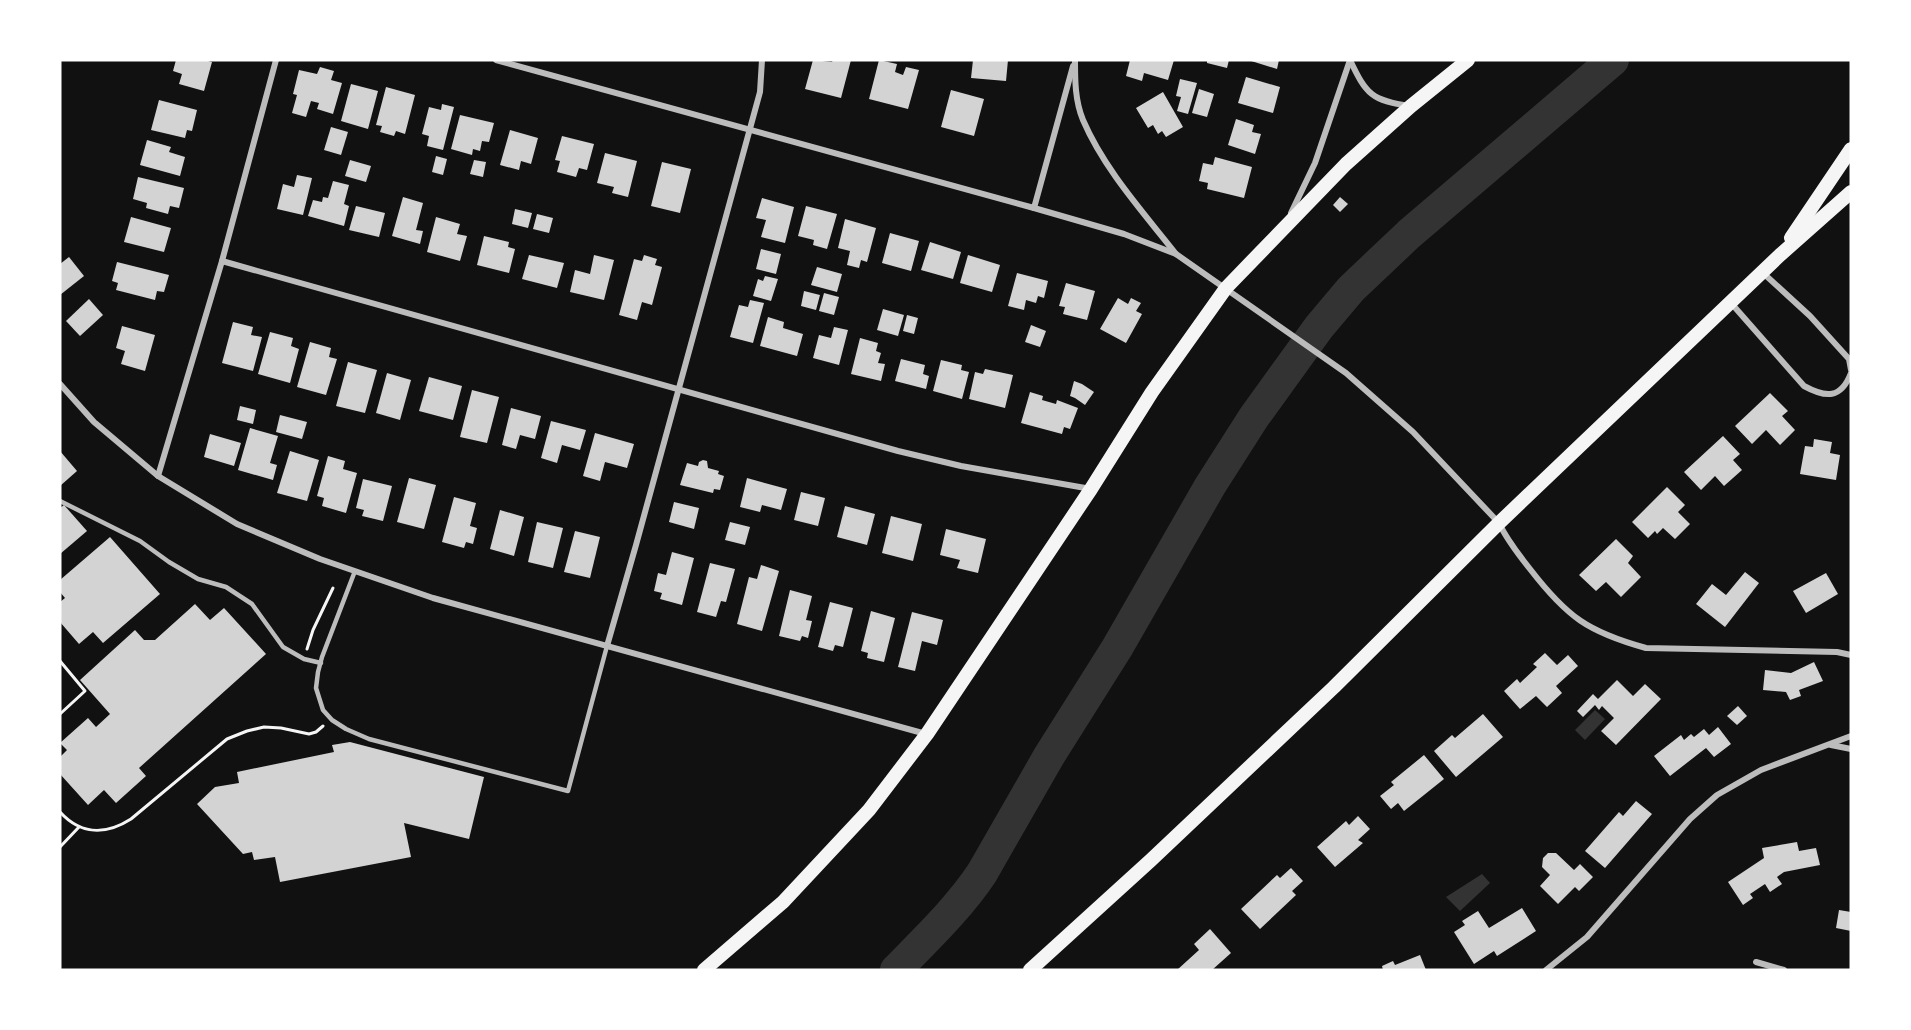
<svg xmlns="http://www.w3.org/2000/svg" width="1911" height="1030" font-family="Commissioner,sans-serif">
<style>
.water{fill:#333}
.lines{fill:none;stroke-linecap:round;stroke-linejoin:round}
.river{stroke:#333;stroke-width:32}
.building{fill:#d3d3d3}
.path{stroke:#f5f5f5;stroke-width:3}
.service{stroke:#bcbcbc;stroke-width:4.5}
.minor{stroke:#bcbcbc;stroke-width:6}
.trunk{stroke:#f5f5f5;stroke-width:14}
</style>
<rect width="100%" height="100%" fill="#111"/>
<!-- water -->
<g class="water">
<polygon points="1595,710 1605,719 1585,740 1575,730"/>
<polygon points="1482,874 1490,883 1460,911 1446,897"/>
</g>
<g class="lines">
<!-- river -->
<path class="river" d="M896 970C926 939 958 909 982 873L1049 756 1117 648 1210 486 1254 417 1319 327 1351 289 1409 234 1613 60"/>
</g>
<!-- building -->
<g class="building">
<polygon points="176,60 204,60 212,62 204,91 179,84 182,74 173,71"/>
<polygon points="813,60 832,62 833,60 851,60 841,98 805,89"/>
<polygon points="879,60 897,64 895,72 903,75 906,67 919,70 908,109 869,99"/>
<polygon points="973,60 1008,60 1006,81 971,78"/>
<polygon points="1130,60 1174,60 1168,80 1144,73 1142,81 1126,76"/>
<polygon points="1207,60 1229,60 1227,68 1207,63"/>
<polygon points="1248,60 1279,60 1277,69"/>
<polygon points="320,67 334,71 331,80 342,83 333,114 317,109 319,103 311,101 306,117 292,113 297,95 293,94 299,70 317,74"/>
<polygon points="1246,77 1280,87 1273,113 1238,103"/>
<polygon points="1180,79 1197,83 1188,114 1177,111 1181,97 1176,96"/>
<polygon points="351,84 378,91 368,129 341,121"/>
<polygon points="386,87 415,95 405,134 396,131 394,136 380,132 382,126 376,125"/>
<polygon points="1199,89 1214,94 1207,117 1192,113"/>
<polygon points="951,90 984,99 974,136 941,127"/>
<polygon points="1163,92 1183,127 1166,137 1162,131 1158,134 1153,125 1148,128 1136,108"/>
<polygon points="159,100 197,110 192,131 187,130 185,138 151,130"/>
<polygon points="442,104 454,107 443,150 427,146 429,136 422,134 429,107 441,110"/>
<polygon points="460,115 494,123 489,142 482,141 480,151 473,149 472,155 451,149"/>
<polygon points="1236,119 1254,125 1252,132 1261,134 1255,154 1228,145"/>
<polygon points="331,127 348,132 341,155 324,150"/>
<polygon points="510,130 538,138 531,164 521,161 519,170 500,165"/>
<polygon points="562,136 594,144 587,170 579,168 576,177 557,172 560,161 555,160"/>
<polygon points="147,140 171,147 169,152 185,157 180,176 140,165"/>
<polygon points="605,153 637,161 628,197 612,193 614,187 597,183"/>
<polygon points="436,156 447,159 443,175 432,172"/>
<polygon points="1215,157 1252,167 1244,198 1207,189 1208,183 1199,181 1203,163 1213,165"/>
<polygon points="350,160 371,166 366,182 345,176"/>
<polygon points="474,160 486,162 483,177 470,174"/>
<polygon points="662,162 691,169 680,213 651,206"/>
<polygon points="297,175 312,178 303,215 277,209 283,184 294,187"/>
<polygon points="138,177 184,188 179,208 170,206 168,214 146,208 147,203 133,199"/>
<polygon points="333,181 349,185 344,204 349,206 344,226 308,216 313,200 322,202 323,197 328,198"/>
<polygon points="403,197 423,203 416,230 423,231 420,244 392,236"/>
<polygon points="1340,197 1348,204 1340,212 1333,205"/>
<polygon points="762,198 794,207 785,243 761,237 766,220 756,218"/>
<polygon points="356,206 385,213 379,237 349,230"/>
<polygon points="806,206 837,214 827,249 813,245 814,240 798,236"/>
<polygon points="515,209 532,213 528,228 512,224"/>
<polygon points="537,214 553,218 549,233 533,229"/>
<polygon points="131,217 171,228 164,252 124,242"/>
<polygon points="436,217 460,224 457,234 467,236 460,261 427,252"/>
<polygon points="845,219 876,228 867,262 861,260 859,268 847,265 850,251 838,248"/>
<polygon points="890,233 919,241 911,271 882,263"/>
<polygon points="484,236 509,242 508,247 515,249 509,273 477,265"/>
<polygon points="930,242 961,252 953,279 921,270"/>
<polygon points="761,249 781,254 776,274 756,269"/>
<polygon points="529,255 564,263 557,288 522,279"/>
<polygon points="594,255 614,260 604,300 570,292 575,270 590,274"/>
<polygon points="644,255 657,259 655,265 662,267 652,305 642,302 637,320 619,315 634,259 642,261"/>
<polygon points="968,255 1000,265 992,292 960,283"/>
<polygon points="69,257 84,276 60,295 60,264"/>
<polygon points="117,262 169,275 164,292 157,291 155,300 116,290 118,283 112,281"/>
<polygon points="817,267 842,274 837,292 811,285"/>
<polygon points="1017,273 1048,281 1044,298 1038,296 1036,303 1026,300 1024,310 1008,306"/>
<polygon points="765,276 778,279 771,301 753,296 758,279 763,281"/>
<polygon points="1066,283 1095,291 1087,320 1063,314 1065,307 1059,306"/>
<polygon points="804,291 820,295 816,310 801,306"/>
<polygon points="824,293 839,297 834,315 819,311"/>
<polygon points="1118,298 1128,304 1131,298 1141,303 1136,311 1142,314 1126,343 1100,329"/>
<polygon points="89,299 103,315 80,336 66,321"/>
<polygon points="750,300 764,303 753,343 730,337 739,305 748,307"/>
<polygon points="883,309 904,315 898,336 877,330"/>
<polygon points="907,315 918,318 914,334 903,331"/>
<polygon points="768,317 784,322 783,328 803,334 797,356 760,346"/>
<polygon points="233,322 253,327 251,335 262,337 253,371 222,363"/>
<polygon points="1031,325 1046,331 1040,347 1025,342"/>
<polygon points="122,326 155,335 145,371 121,364 125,351 116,348"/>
<polygon points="834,327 848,330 839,365 813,358 819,335 831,338"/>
<polygon points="270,332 293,338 291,346 299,349 290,383 258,374"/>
<polygon points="860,338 878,343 876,351 881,353 878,363 885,364 881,381 851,374"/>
<polygon points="310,342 331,348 329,357 337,359 326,395 297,387"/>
<polygon points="901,359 925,365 923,374 929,376 926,389 895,381"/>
<polygon points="941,360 962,365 961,370 969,372 962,399 933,391"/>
<polygon points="348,362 377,370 365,413 336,406"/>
<polygon points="985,369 1013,375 1005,408 969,399 975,372 983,374"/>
<polygon points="387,373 411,380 400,420 376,413"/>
<polygon points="429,377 462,386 453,420 419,411"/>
<polygon points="1074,381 1082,384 1094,392 1085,405 1075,398 1070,396"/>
<polygon points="472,390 499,397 487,443 460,437"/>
<polygon points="1030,392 1043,396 1042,400 1056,404 1057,400 1078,408 1070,429 1064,427 1062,434 1021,423"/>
<polygon points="1770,393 1788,411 1782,416 1795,430 1780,445 1766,430 1752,444 1735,426"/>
<polygon points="240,406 256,410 253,424 237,420"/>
<polygon points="511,408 541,416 535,439 520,435 516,449 502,445"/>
<polygon points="280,415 307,422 302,439 276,432"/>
<polygon points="551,421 586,430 580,450 562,445 557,463 541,458"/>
<polygon points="250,428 278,436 270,463 277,465 273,480 238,470"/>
<polygon points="595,433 634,444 627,468 605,462 600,481 583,476"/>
<polygon points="210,434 241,443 234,466 204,457"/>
<polygon points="1723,436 1740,454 1733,460 1742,470 1724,486 1715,476 1701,490 1684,472"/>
<polygon points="1814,439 1832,442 1830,453 1840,455 1836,480 1800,474 1805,446 1813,447"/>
<polygon points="60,451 77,471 60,486"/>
<polygon points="290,451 319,460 307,501 277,493"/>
<polygon points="328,456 345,461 343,469 357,473 346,513 322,506 324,498 317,496"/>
<polygon points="703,460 707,461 708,468 719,471 718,474 724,476 720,490 714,489 713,493 680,485 687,463 698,466 699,462"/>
<polygon points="409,478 436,485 424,529 397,522"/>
<polygon points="747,478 787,489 781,510 762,505 760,512 740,507"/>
<polygon points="363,479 392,486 383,521 362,516 364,510 356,508"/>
<polygon points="1667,487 1685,505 1678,512 1690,524 1675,539 1663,528 1657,534 1655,531 1648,538 1632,522"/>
<polygon points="801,492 825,498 818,526 794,520"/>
<polygon points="454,497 476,503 470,526 477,528 473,544 466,542 464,548 442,542"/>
<polygon points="674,502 699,508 694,529 669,522"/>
<polygon points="64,505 87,531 60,554 60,508"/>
<polygon points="845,506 875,514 867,545 837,537"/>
<polygon points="500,510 524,517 514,556 490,549"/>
<polygon points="891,516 922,524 913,561 882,553"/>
<polygon points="537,522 563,528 553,568 528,562"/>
<polygon points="730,522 750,527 745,545 725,540"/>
<polygon points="946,529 986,539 978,573 957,568 960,560 940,555"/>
<polygon points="575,531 600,537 590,578 564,572"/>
<polygon points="110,537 160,594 103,643 93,632 79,644 60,622 60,602 65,598 60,592 60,580"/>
<polygon points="1616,539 1633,556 1628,563 1641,577 1621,597 1606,582 1596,591 1579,575"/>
<polygon points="672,552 694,558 682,605 660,599 662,593 654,591 658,573 666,575"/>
<polygon points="710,563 735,569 726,602 721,601 716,617 697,612"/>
<polygon points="761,565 779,571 762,631 737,624 749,577 757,579"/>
<polygon points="1745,572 1759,583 1725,627 1696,604 1712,584 1726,595"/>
<polygon points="1826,573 1838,594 1806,613 1793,591"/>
<polygon points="790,590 812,596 806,620 812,621 808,638 802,636 800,641 779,636"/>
<polygon points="830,602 853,608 843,647 835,645 833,651 818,647"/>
<polygon points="195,604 210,620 224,608 266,654 139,768 146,776 116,803 104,790 88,805 60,774 60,757 67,750 60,743 88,718 96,727 110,714 80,680 135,630 144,640 155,640"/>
<polygon points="871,611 895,618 884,662 867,658 868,653 861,651"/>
<polygon points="912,612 943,620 937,645 922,641 915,671 898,667"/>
<polygon points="1545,653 1557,665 1568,655 1578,666 1556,686 1562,693 1547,707 1536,696 1520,709 1504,691 1517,679 1520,683 1537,667 1533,664"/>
<polygon points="1814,662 1823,681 1799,690 1801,696 1790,700 1786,692 1763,690 1765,670 1791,673"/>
<polygon points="1617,680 1633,696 1645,684 1661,699 1616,745 1601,731 1614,718 1602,706 1599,710 1595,705 1583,717 1577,711 1593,694 1598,699"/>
<polygon points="1738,706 1747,716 1737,725 1727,716"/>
<polygon points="1483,714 1503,737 1456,777 1434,751 1452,735 1455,738"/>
<polygon points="1718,727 1731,744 1714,757 1706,748 1670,776 1654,756 1681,735 1684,740 1691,734 1694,737 1704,729 1709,735"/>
<polygon points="350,742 484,777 469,839 404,823 411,857 280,882 275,857 254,860 252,852 243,854 197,804 215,787 239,783 237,772 334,752 332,745"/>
<polygon points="1424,755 1444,779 1404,811 1398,803 1391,809 1380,796 1394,785 1391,782"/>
<polygon points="1636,801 1652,814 1605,868 1585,851 1619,812 1623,816"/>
<polygon points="1358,816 1370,829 1358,840 1363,843 1335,867 1317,847 1346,821 1349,825"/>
<polygon points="1797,842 1799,851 1816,848 1820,865 1784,872 1777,877 1782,884 1770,892 1765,884 1750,894 1753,898 1743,905 1728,882 1764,858 1762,848"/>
<polygon points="1548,853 1556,853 1574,870 1580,864 1593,877 1579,891 1575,887 1558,904 1540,886 1550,875 1542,867 1543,858"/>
<polygon points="1291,868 1303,881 1292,891 1296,895 1260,929 1241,909 1277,875 1280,878"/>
<polygon points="1522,908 1536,931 1497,956 1494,951 1474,964 1454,932 1465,925 1462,921 1478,911 1489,928"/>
<polygon points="1839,910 1851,912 1851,931 1836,928"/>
<polygon points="1210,929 1231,953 1212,970 1177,970 1199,950 1194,944"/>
<polygon points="1420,955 1426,970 1383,970 1382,966 1393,961 1395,965"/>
</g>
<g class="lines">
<!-- path -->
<g class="path">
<polyline points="307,649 313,630 333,588"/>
<polyline points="60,661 85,691 60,714"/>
<path d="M60 812C81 835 106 835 131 819L227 739 247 731 264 727 281 728 309 734 316 732 323 726"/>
<polyline points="60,847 79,827"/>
</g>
<!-- service -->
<g class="service">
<polyline points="60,501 140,541 169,562 198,579 226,587 252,604 283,647 304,659 321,663"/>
<polyline points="355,571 322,657 318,672 316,688 323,710 332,720 346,729 369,739 568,791 607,646"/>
</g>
<!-- minor -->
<g class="minor">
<path d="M496 60 1034 208 1124 234 1176 254 1346 373 1413 432 1499 523C1507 540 1518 554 1530 569 1567 617 1588 632 1646 648L1837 652 1851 655"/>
<path d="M1075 60C1075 80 1075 101 1083 120 1104 169 1143 212 1176 254"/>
<path d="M1350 60C1366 94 1372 101 1410 106"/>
<polyline points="1034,208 1073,66"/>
<polyline points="1291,213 1315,163 1350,60"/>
<polyline points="222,261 898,451 961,466 1091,489"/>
<polyline points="1762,272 1810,316 1849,359 1851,370"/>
<path d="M1731 303 1804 386C1826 398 1841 399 1851 373"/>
<polyline points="60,384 94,422 158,476 237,524 320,559 433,598 926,734"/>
<polyline points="158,476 222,261 276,60"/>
<polyline points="607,646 636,545 760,92 762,60"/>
<polyline points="1831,745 1851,749"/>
<polyline points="1756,962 1784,970"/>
<polyline points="1546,970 1587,937 1690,819 1717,795 1761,770 1851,736"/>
</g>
<!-- trunk -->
<g class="trunk">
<polyline points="1791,238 1851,149"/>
<polyline points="704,970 783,902 869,810 927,734 1091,489 1152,392 1226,288 1346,164 1411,106 1468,60"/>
<polyline points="1030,970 1151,860 1334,687 1499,523 1780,255 1851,192"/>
</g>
</g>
<!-- border -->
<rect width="1911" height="1030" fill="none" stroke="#ffffff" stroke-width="123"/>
</svg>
